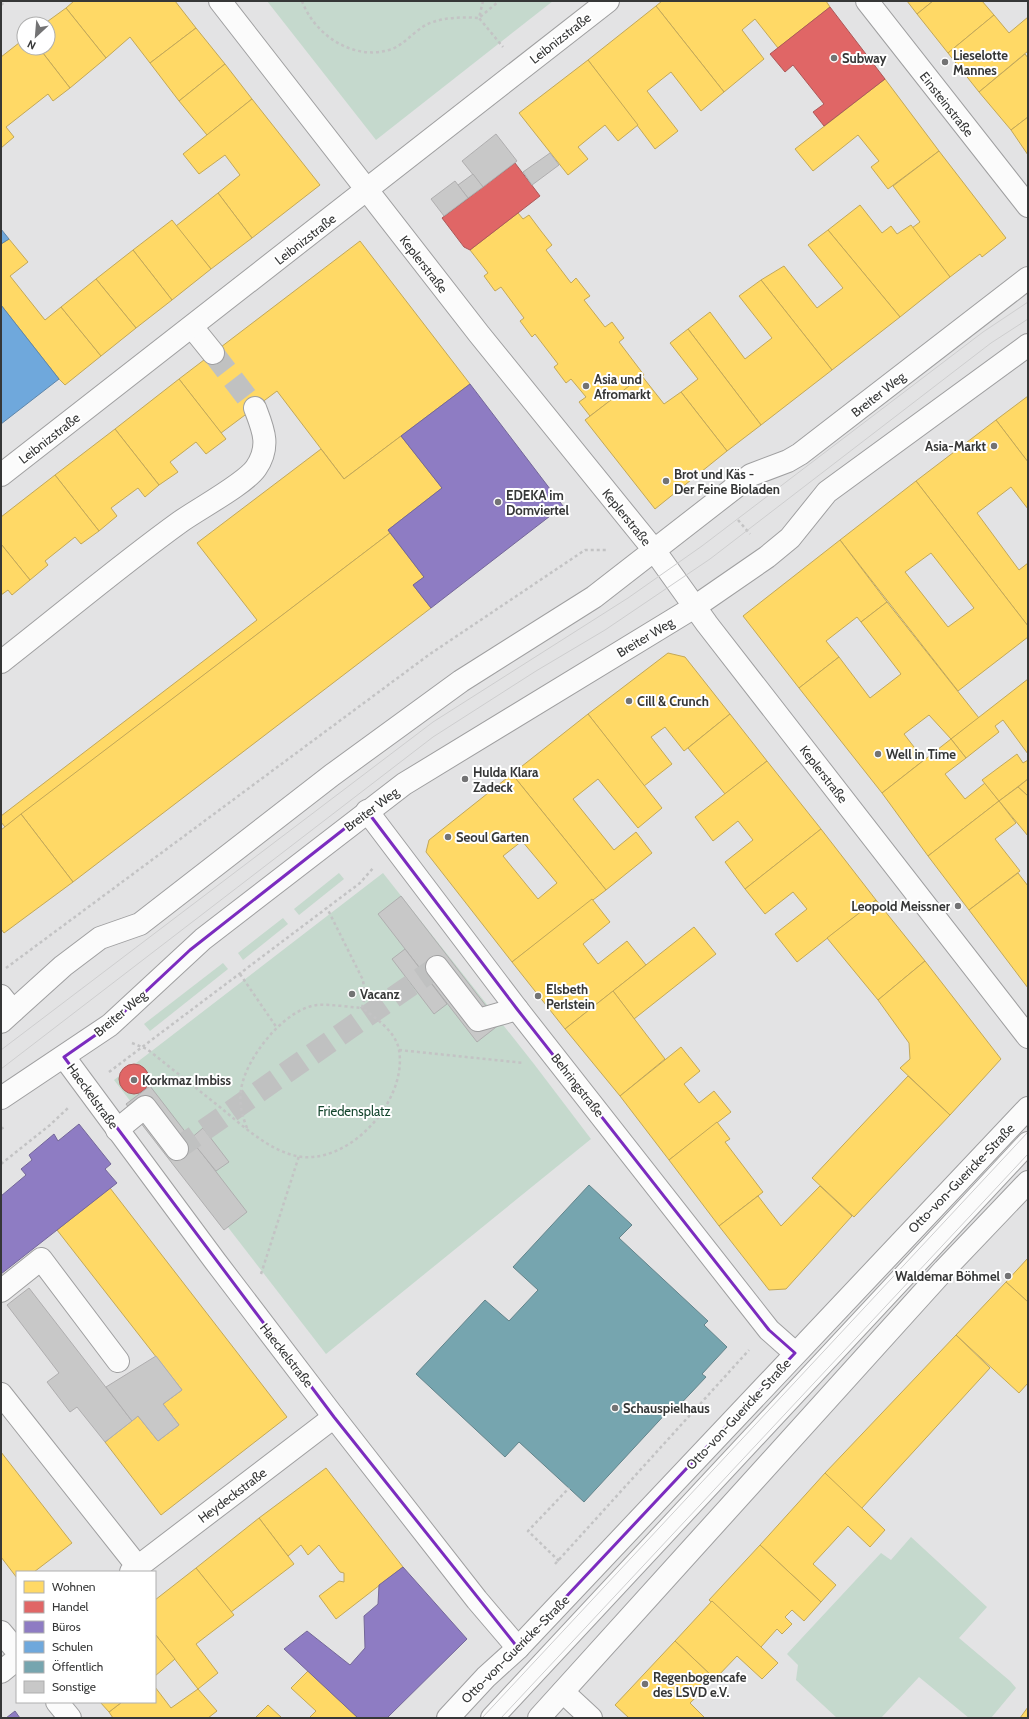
<svg xmlns="http://www.w3.org/2000/svg" width="1029" height="1719" font-family="Cabin,sans-serif">
<style>
.green{fill:#c5d9cd}
.homes{fill:#ffd966;stroke:#c3a858;fill-rule:evenodd}
.shops{fill:#e06666;stroke:#ad5858}
.offices{fill:#8e7cc3;stroke:#746799}
.schools{fill:#6fa8dc;stroke:#5e86aa}
.public{fill:#76a5af;stroke:#63848b}
.building{fill:#c8c8c8;stroke:#afaeaf}
.lines{fill:none;stroke-linecap:round;stroke-linejoin:round}
.minor-tunnel{stroke:#c0c1c1;stroke-width:22;stroke-dasharray:22 11;stroke-linecap:butt}
.minor-casing{stroke:#9f9fa0;stroke-width:24}
.path{stroke:#c3c3c4;stroke-width:2.5;stroke-dasharray:3 3;stroke-linecap:butt}
.minor{stroke:#fbfbfb;stroke-width:22}
.tram{stroke:#cececf;stroke-width:1}
.marked{fill:none;stroke:#7b2cbf;stroke-width:3;stroke-linejoin:round}
.poi-dot{fill:#737374;stroke:#fff;stroke-width:1.5}
.labels{text-anchor:middle;dominant-baseline:central;stroke-width:4;stroke-linejoin:round;paint-order:stroke}
.street-label{font-size:13px;fill:#363737;stroke:#fff}
.poi-label{font-size:13px;font-weight:bold;fill:#363737;stroke:#fff;text-anchor:start}
.park-label{font-size:13px;fill:#15462e;stroke:#fff}
</style>
<rect width="100%" height="100%" fill="#e3e3e4"/>
<!-- green -->
<g class="green">
<polygon points="267,1 553,1 376,140"/>
<polygon points="339,873 344,879 299,915 294,909"/>
<polygon points="383,873 534,1064 591,1139 326,1354 114,1080"/>
<polygon points="283,918 288,924 243,960 238,953"/>
<polygon points="223,963 228,969 150,1031 144,1024"/>
<polygon points="911,1537 987,1607 959,1638 1010,1681 1016,1688 991,1718 969,1718 919,1677 881,1718 837,1718 796,1680 798,1665 787,1654 881,1553 891,1560"/>
</g>
<!-- homes -->
<g class="homes">
<polygon points="74,1 175,1 196,28 150,63 130,37 106,58 66,8"/>
<polygon points="662,1 826,1 830,7 778,48 755,19 742,30 764,59 724,92 656,6"/>
<polygon points="907,1 933,1 917,14"/>
<polygon points="933,1 982,1 994,15 948,53 917,14"/>
<polygon points="656,6 724,92 701,111 671,72 647,91 678,131 655,149 588,60"/>
<polygon points="66,8 106,58 70,88 39,48 48,48 48,24 44,24"/>
<polygon points="994,15 1009,33 1028,17 1028,51 979,92 948,53"/>
<polygon points="196,28 225,64 179,101 150,63"/>
<polygon points="24,39 24,48 39,48 70,88 53,101 48,94 6,127 14,137 1,148 1,57"/>
<polygon points="1025,54 1028,58 1028,117 1011,130 979,92"/>
<polygon points="588,60 638,125 618,141 605,125 578,147 588,159 568,175 519,113"/>
<polygon points="225,64 252,99 207,135 179,101"/>
<polygon points="885,79 939,151 888,189 871,167 879,161 858,135 813,171 795,149"/>
<polygon points="252,99 320,185 252,238 218,193 240,175 225,155 199,174 183,154"/>
<polygon points="1028,117 1028,155 1011,130"/>
<polygon points="939,151 1006,238 982,257 980,254 950,277 912,228 920,222 893,186"/>
<polygon points="218,193 252,238 211,269 176,226"/>
<polygon points="860,205 882,233 891,226 897,234 911,225 950,277 900,317 828,230"/>
<polygon points="518,213 523,219 529,215 541,231 552,245 546,250 571,283 576,278 590,296 584,300 605,327 612,322 624,338 619,342 644,375 590,416 579,402 586,397 571,379 566,383 554,367 558,364 535,334 532,337 520,321 524,318 501,287 495,291 484,276 488,273 470,250"/>
<polygon points="172,220 211,269 172,300 133,250"/>
<polygon points="828,230 900,317 832,370 761,280 784,266 817,308 843,288 808,245"/>
<polygon points="9,239 28,262 10,276 45,320 61,307 101,356 65,385 59,379 1,305 1,244"/>
<polygon points="360,241 470,384 344,479 277,391 221,433 179,379"/>
<polygon points="133,250 172,300 136,328 96,279"/>
<polygon points="96,279 136,328 101,356 61,307"/>
<polygon points="761,280 832,370 761,425 688,329 710,312 745,359 772,338 739,296"/>
<polygon points="688,329 761,425 727,451 681,392 698,379 670,343"/>
<polygon points="642,376 664,404 681,392 727,451 655,509 585,420"/>
<polygon points="179,379 226,439 206,454 196,442 170,462 178,472 159,485 115,429"/>
<polygon points="1028,396 1028,462 996,420"/>
<polygon points="996,420 1028,462 1028,509 1011,487 977,513 1019,570 1028,563 1028,626 916,481"/>
<polygon points="115,429 159,485 145,497 138,488 111,508 117,516 99,531 55,475"/>
<polygon points="401,436 442,488 388,530 390,533 5,827 1,822 1,816 257,620 197,543 321,449 344,479"/>
<polygon points="55,475 99,531 81,544 75,537 45,561 48,565 30,580 1,544 1,517"/>
<path d="M916 481 1028 626V637L958 691 840 540ZM931 553 974 608 948 627 905 572Z"/>
<polygon points="390,533 424,577 413,585 431,608 73,882 21,814"/>
<polygon points="840,540 887,602 861,622 857,617 826,641 839,657 799,688 743,616"/>
<polygon points="1,544 30,580 12,595 8,590 1,595"/>
<polygon points="887,602 979,718 951,739 929,715 904,734 924,760 882,793 799,688 839,657 870,698 901,674 861,622"/>
<polygon points="668,653 685,657 730,714 684,751 665,727 651,737 672,764 644,786 588,714"/>
<polygon points="1028,679 1028,754 1003,720 995,726 999,732 966,758 951,739"/>
<polygon points="588,714 662,808 638,828 598,779 573,799 614,850 636,832 652,853 606,890 512,774"/>
<polygon points="730,714 767,761 725,794 688,748"/>
<polygon points="951,739 966,758 945,774 965,799 985,783 999,801 928,856 882,793"/>
<polygon points="1017,754 1023,763 1028,760 1028,779 999,801 982,780"/>
<polygon points="767,761 821,829 745,889 725,862 753,840 738,821 713,841 695,817"/>
<path d="M512 774 606 890 512 962 426 852 429 840ZM522 841 557 883 538 899 503 856Z"/>
<polygon points="1028,779 1028,796 1018,787"/>
<polygon points="1018,787 1028,796 1028,836 999,801"/>
<polygon points="999,801 1016,823 995,839 1020,871 969,910 928,856"/>
<polygon points="21,814 73,882 4,933 1,929 1,830"/>
<polygon points="821,829 876,900 797,962 775,934 807,909 793,892 765,914 745,889"/>
<polygon points="1018,873 1028,886 1028,988 969,910"/>
<polygon points="592,899 610,922 583,944 598,964 627,941 646,965 565,1029 512,962"/>
<polygon points="876,900 925,961 878,1000 827,938"/>
<polygon points="694,927 716,954 634,1019 613,991"/>
<polygon points="925,961 1001,1059 950,1115 900,1068 910,1059 909,1043 878,1000"/>
<polygon points="613,991 665,1059 620,1096 565,1029"/>
<polygon points="681,1047 700,1071 684,1084 699,1103 714,1091 731,1112 669,1160 620,1096"/>
<polygon points="908,1076 950,1115 854,1217 812,1178"/>
<polygon points="717,1122 730,1139 725,1142 763,1192 719,1226 669,1160"/>
<polygon points="820,1186 852,1216 786,1289 769,1290 719,1226 758,1196 781,1226"/>
<polygon points="110,1188 287,1417 161,1515 105,1442 138,1416 158,1441 179,1425 163,1404 182,1390 57,1230"/>
<polygon points="1028,1258 1028,1302 1006,1282"/>
<polygon points="1006,1282 1028,1302 1028,1383 1019,1393 956,1335"/>
<polygon points="956,1335 990,1368 861,1509 825,1473"/>
<polygon points="1,1452 72,1543 34,1572 17,1572 17,1578 1,1557"/>
<polygon points="326,1468 403,1567 336,1619 319,1596 339,1581 344,1582 344,1573 340,1572 319,1545 308,1555 301,1545 288,1556 259,1518"/>
<polygon points="825,1473 885,1530 870,1547 848,1526 813,1564 836,1585 821,1602 760,1545"/>
<polygon points="259,1518 294,1564 231,1612 196,1568"/>
<polygon points="760,1545 821,1602 804,1621 792,1610 785,1617 792,1624 782,1634 777,1629 761,1647 709,1600"/>
<polygon points="196,1568 234,1615 196,1644 218,1673 198,1689 155,1634 155,1600"/>
<polygon points="712,1601 778,1663 762,1679 737,1656 715,1679 675,1641"/>
<polygon points="155,1634 175,1659 155,1676"/>
<polygon points="675,1641 715,1679 690,1703 705,1718 629,1718 615,1705"/>
<polygon points="308,1671 358,1718 309,1718 316,1711 291,1688"/>
<polygon points="155,1687 171,1708 198,1689 217,1711 208,1718 113,1718 109,1712 122,1702 155,1702"/>
<polygon points="100,1702 122,1702 109,1712"/>
<polygon points="268,1705 282,1718 255,1718"/>
<polygon points="1028,1707 1028,1718 1020,1718"/>
</g>
<!-- shops -->
<g class="shops">
<polygon points="830,7 885,79 824,126 813,112 824,104 793,65 785,72 770,54"/>
<polygon points="515,163 540,196 470,250 464,247 442,218"/>
<circle cx="134" cy="1079" r="15"/>
</g>
<!-- offices -->
<g class="offices">
<polygon points="470,384 563,506 431,608 413,585 424,577 388,530 442,488 401,436"/>
<polygon points="79,1124 111,1164 105,1169 117,1183 1,1274 1,1196 26,1175 21,1169 32,1160 29,1155 54,1134 58,1141"/>
<polygon points="403,1567 467,1639 387,1718 358,1718 284,1649 307,1631 350,1665 365,1648 364,1616 378,1604 379,1585"/>
<polygon points="15,1711 20,1718 6,1718"/>
</g>
<!-- schools -->
<g class="schools">
<polygon points="1,229 9,239 1,244"/>
<polygon points="1,305 59,379 1,424"/>
</g>
<!-- public -->
<polygon class="public" points="589,1185 632,1225 619,1238 708,1321 704,1325 727,1347 702,1374 706,1377 673,1412 670,1409 584,1502 519,1442 505,1457 416,1374 485,1300 509,1321 538,1290 513,1267"/>
<!-- building -->
<g class="building">
<polygon points="496,134 517,161 483,187 462,161"/>
<polygon points="550,153 559,165 532,185 523,172"/>
<polygon points="473,174 483,187 468,198 458,185"/>
<polygon points="455,181 468,198 444,216 431,199"/>
<polygon points="401,896 500,1024 477,1042 378,914"/>
<polygon points="405,949 447,1004 434,1014 392,959"/>
<polygon points="150,1086 247,1212 224,1230 126,1104"/>
<polygon points="203,1128 229,1162 216,1171 190,1139"/>
<polygon points="29,1288 132,1421 105,1442 77,1407 70,1412 47,1382 59,1373 7,1305"/>
<polygon points="156,1356 182,1390 163,1404 179,1425 158,1441 138,1416 132,1421 106,1387"/>
</g>
<g class="lines">
<!-- minor-tunnel -->
<g class="minor-tunnel">
<polyline points="213,353 255,408"/>
<polyline points="177,1149 437,967"/>
</g>
<defs>
<g id="minor">
<polyline points="220,1 479,334 654,550 707,624 1028,1037"/>
<polyline points="867,1 1028,206"/>
<polyline points="192,327 213,353"/>
<polyline points="1,475 608,1"/>
<path d="M1 662C60 616 119 566 180 522 198 509 245 484 256 468 271 446 263 429 255 408"/>
<polyline points="367,811 517,1009 769,1330 795,1353"/>
<polyline points="437,967 478,1020 517,1009"/>
<polyline points="1,996 13,1011"/>
<polyline points="1,1022 63,966 100,938 140,924 332,775 461,681 594,597 751,475 788,461 800,454 1028,278"/>
<polyline points="64,1057 215,1261 334,1417 477,1600 518,1648"/>
<polyline points="1,1098 110,1025 203,939 404,784 696,606 767,557 790,538 827,492 1028,345"/>
<polyline points="117,1130 145,1107 177,1149"/>
<polyline points="1,1291 41,1259 118,1361"/>
<polyline points="1,1394 138,1567"/>
<polyline points="131,1572 334,1417"/>
<polyline points="1,1632 17,1651"/>
<polyline points="1,1672 17,1659"/>
<polyline points="563,1692 591,1718"/>
<polyline points="57,1702 70,1718"/>
<polyline points="448,1718 486,1677 518,1648 1028,1108"/>
<polyline points="492,1718 1028,1143"/>
<polyline points="539,1718 944,1270 1028,1182"/>
</g>
</defs>
<!-- minor casing -->
<use href="#minor" class="minor-casing"/>
<!-- path -->
<g class="path">
<path d="M302 1C315 36 355 62 392 49 407 43 418 26 433 22 447 17 464 17 479 18L499 1"/>
<polyline points="483,1 479,18 503,47"/>
<polyline points="1,5 6,1"/>
<polyline points="738,520 750,534"/>
<polyline points="6,968 430,654 585,550 608,550"/>
<polyline points="240,974 277,1028"/>
<path d="M132 1043 147 1049C172 1069 196 1088 221 1108 243 1126 267 1149 296 1156 348 1167 408 1101 399 1050 396 1032 376 1018 362 1008L365 996 363 980 327 908"/>
<polyline points="399,1050 524,1063"/>
<polyline points="109,1072 360,883 374,867"/>
<path d="M247 1128C242 1115 239 1104 241 1090 245 1059 284 1009 317 1005 331 1004 348 1007 362 1008"/>
<polyline points="1,1129 6,1126"/>
<polyline points="1,1164 50,1125 68,1108"/>
<polyline points="261,1274 299,1156"/>
<polyline points="559,1561 528,1531 569,1488"/>
<polyline points="555,1564 749,1350"/>
</g>
<!-- minor -->
<use href="#minor" class="minor"/>
<!-- tram -->
<g class="tram">
<polyline points="1,1050 433,722 628,598 702,546 983,332 1028,302"/>
<polyline points="1,1069 433,737 536,671 605,630 710,559 991,343 1028,319"/>
<polyline points="482,1718 1028,1132"/>
<polyline points="501,1718 1028,1154"/>
</g>
</g>
<!-- marked area -->
<path class="marked" d="M367 811 517 1009 769 1330 795 1353 518 1648 334 1417 64 1057 110 1025 190 950Z"/>
<!-- markers -->
<g class="poi-dot">
<circle cx="834" cy="58" r="4"/>
<circle cx="945" cy="62" r="4"/>
<circle cx="586" cy="386" r="4"/>
<circle cx="994" cy="446" r="4"/>
<circle cx="666" cy="481" r="4"/>
<circle cx="498" cy="502" r="4"/>
<circle cx="629" cy="701" r="4"/>
<circle cx="878" cy="754" r="4"/>
<circle cx="465" cy="779" r="4"/>
<circle cx="448" cy="837" r="4"/>
<circle cx="958" cy="906" r="4"/>
<circle cx="352" cy="994" r="4"/>
<circle cx="538" cy="996" r="4"/>
<circle cx="134" cy="1080" r="4"/>
<circle cx="1008" cy="1276" r="4"/>
<circle cx="615" cy="1408" r="4"/>
<circle cx="645" cy="1684" r="4"/>
</g>
<g class="labels">
<!-- street labels -->
<g class="street-label">
<text transform="translate(560 38) rotate(-38)">Leibnizstraße</text>
<text transform="translate(947 104) rotate(52)">Einsteinstraße</text>
<text transform="translate(305 239) rotate(-38)">Leibnizstraße</text>
<text transform="translate(424 264) rotate(52)">Keplerstraße</text>
<text transform="translate(878 394) rotate(-38)">Breiter Weg</text>
<text transform="translate(49 438) rotate(-38)">Leibnizstraße</text>
<text transform="translate(627 517) rotate(51)">Keplerstraße</text>
<text transform="translate(645 637) rotate(-31)">Breiter Weg</text>
<text transform="translate(824 774) rotate(52)">Keplerstraße</text>
<text transform="translate(371 809) rotate(-37)">Breiter Weg</text>
<text transform="translate(120 1013) rotate(-40)">Breiter Weg</text>
<text transform="translate(578 1085) rotate(52)">Behringstraße</text>
<text transform="translate(93 1096) rotate(54)">Haeckelstraße</text>
<text transform="translate(961 1178) rotate(-46)">Otto-von-Guericke-Straße</text>
<text transform="translate(287 1355) rotate(52)">Haeckelstraße</text>
<text transform="translate(738 1414) rotate(-47)">Otto-von-Guericke-Straße</text>
<text transform="translate(232 1495) rotate(-37)">Heydeckstraße</text>
<text transform="translate(515 1649) rotate(-45)">Otto-von-Guericke-Straße</text>
</g>
<!-- poi labels -->
<g class="poi-label">
<text x="953" y="55">Lieselotte<tspan x="953" dy="15">Mannes</tspan></text>
<text x="842" y="58">Subway</text>
<text x="594" y="379">Asia und<tspan x="594" dy="15">Afromarkt</tspan></text>
<text x="986" y="446" text-anchor="end">Asia-Markt</text>
<text x="674" y="474">Brot und Käs -<tspan x="674" dy="15">Der Feine Bioladen</tspan></text>
<text x="506" y="495">EDEKA im<tspan x="506" dy="15">Domviertel</tspan></text>
<text x="637" y="701">Cill &amp; Crunch</text>
<text x="886" y="754">Well in Time</text>
<text x="473" y="772">Hulda Klara<tspan x="473" dy="15">Zadeck</tspan></text>
<text x="456" y="837">Seoul Garten</text>
<text x="950" y="906" text-anchor="end">Leopold Meissner</text>
<text x="546" y="989">Elsbeth<tspan x="546" dy="15">Perlstein</tspan></text>
<text x="360" y="994">Vacanz</text>
<text x="142" y="1080">Korkmaz Imbiss</text>
<text x="1000" y="1276" text-anchor="end">Waldemar Böhmel</text>
<text x="623" y="1408">Schauspielhaus</text>
<text x="653" y="1677">Regenbogencafe<tspan x="653" dy="15">des LSVD e.V.</tspan></text>
</g>
<!-- park labels -->
<g class="park-label">
<text x="354" y="1111">Friedensplatz</text>
</g>
</g>
<!-- border -->
<rect width="1029" height="1719" fill="none" stroke="#363737" stroke-width="4"/>
<!-- legend -->
<rect x="16" y="1571" width="140" height="132" fill="#ffffff" stroke="#afafaf"/>
<rect x="24" y="1581" width="20" height="12" fill="#ffd966" stroke="#afafaf"/>
<text x="52" y="1591" font-size="12" fill="#363737">Wohnen</text>
<rect x="24" y="1601" width="20" height="12" fill="#e06666" stroke="#afafaf"/>
<text x="52" y="1611" font-size="12" fill="#363737">Handel</text>
<rect x="24" y="1621" width="20" height="12" fill="#8e7cc3" stroke="#afafaf"/>
<text x="52" y="1631" font-size="12" fill="#363737">Büros</text>
<rect x="24" y="1641" width="20" height="12" fill="#6fa8dc" stroke="#afafaf"/>
<text x="52" y="1651" font-size="12" fill="#363737">Schulen</text>
<rect x="24" y="1661" width="20" height="12" fill="#76a5af" stroke="#afafaf"/>
<text x="52" y="1671" font-size="12" fill="#363737">Öffentlich</text>
<rect x="24" y="1681" width="20" height="12" fill="#c8c8c8" stroke="#afafaf"/>
<text x="52" y="1691" font-size="12" fill="#363737">Sonstige</text>
<!-- north arrow -->
<g transform="translate(36 36) rotate(206)"><circle r="19" fill="#ffffff" stroke="#afafaf"/>
<path d="M0-3L7 15L0 10L-7 15Z" fill="#737374"/>
<text y="-6" font-size="11" font-weight="bold" text-anchor="middle" fill="#363737">N</text>
</g>
</svg>
